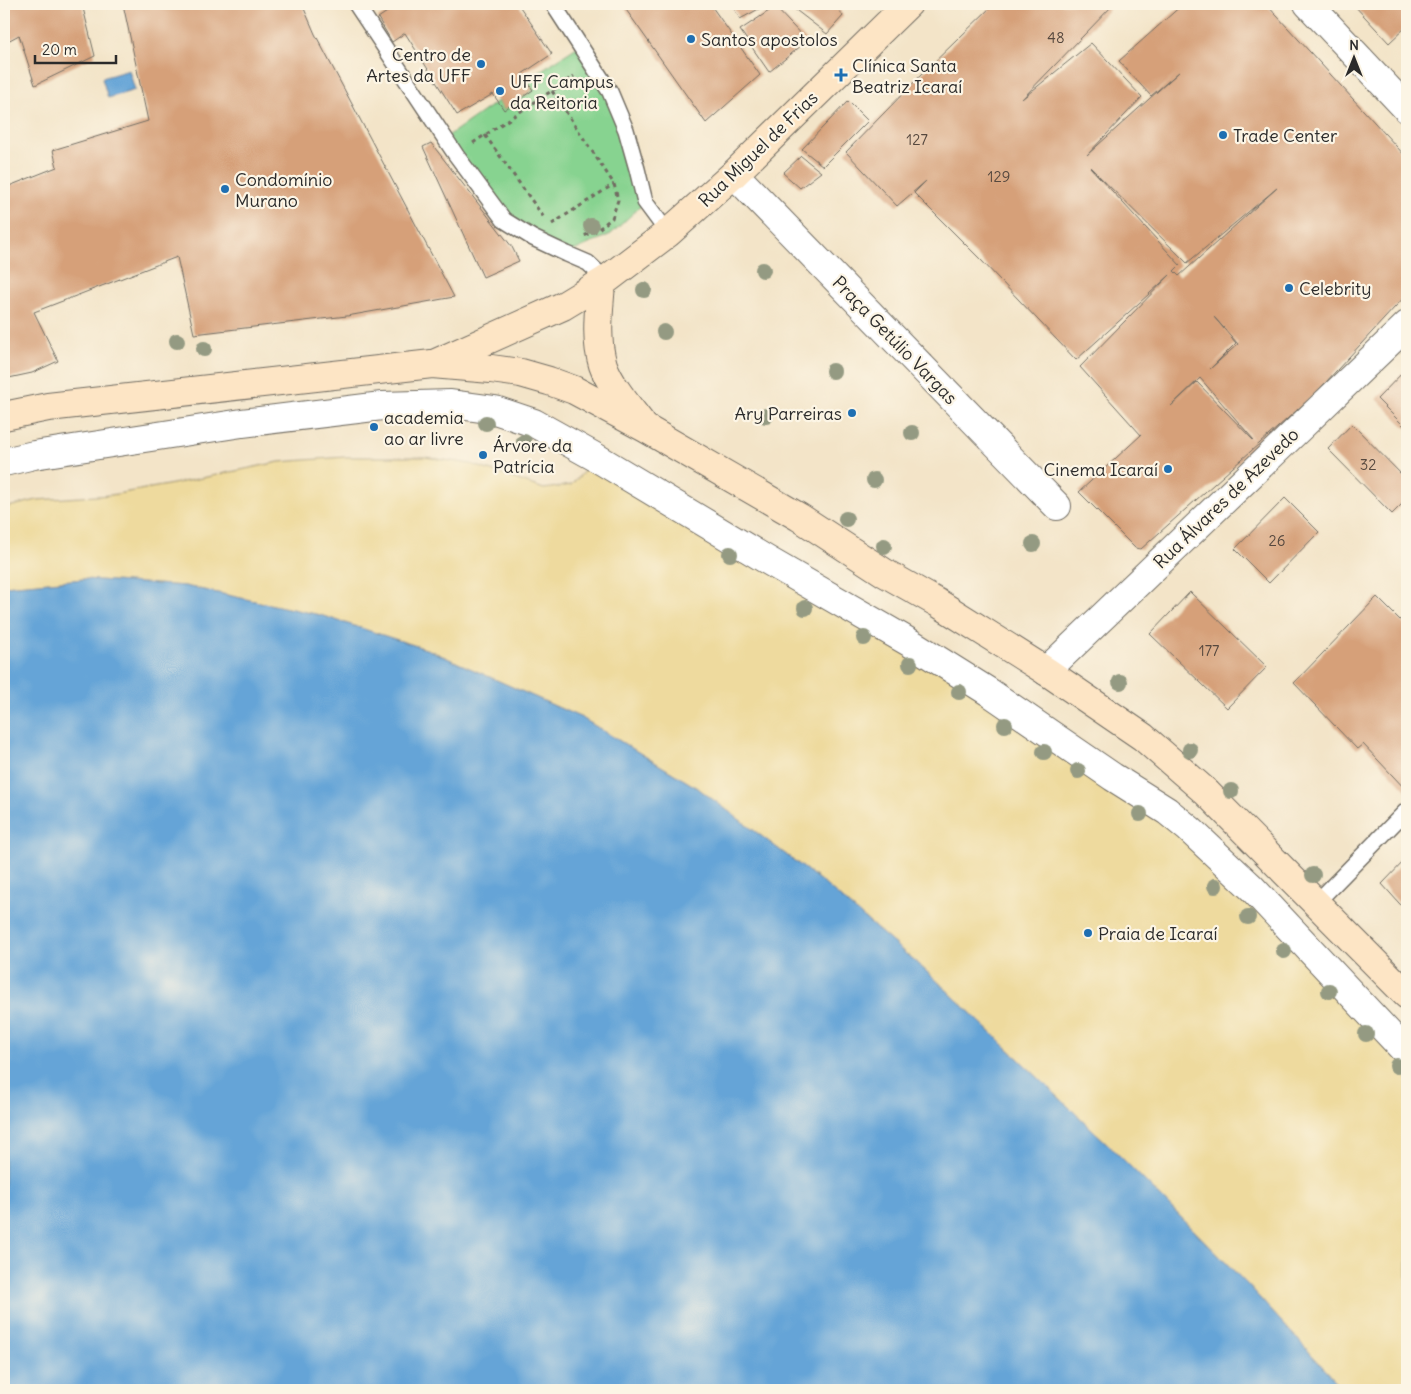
<svg xmlns="http://www.w3.org/2000/svg" width="1411" height="1394" font-family="Delius,sans-serif">
<style>
.green{fill:#87d390;stroke:#597f5e}
.sand{fill:#eeda9e;stroke:#8c8264}
.water{fill:#65a4d7;stroke:#486881}
.building{fill:#d6a079;fill-rule:evenodd}
.lines{fill:none;stroke-linecap:round;stroke-linejoin:round}
.lane-casing{stroke:#716c62;stroke-width:18}
.street-casing{stroke:#716c62;stroke-width:30}
.secondary-casing{stroke:#716c62;stroke-width:30}
.path{stroke:#716c62;stroke-width:3;stroke-dasharray:4 4;stroke-linecap:butt}
.lane{stroke:#fff;stroke-width:15}
.street{stroke:#fff;stroke-width:28}
.secondary{stroke:#fde5c5;stroke-width:28}
.tree{fill:#949a82}
.poi-dot{fill:#1f6fb2;stroke:#fcf5e5;stroke-width:2}
.labels{text-anchor:middle;dominant-baseline:central;stroke-width:4.5;stroke-linejoin:round;paint-order:stroke}
.number-label{font-size:15px;fill:#56483e}
.poi-label{font-size:18px;fill:#2b2b2b;stroke:#fcf5e5;text-anchor:start}
.street-label{font-size:18px;fill:#2b2b2b;stroke:#fcf5e5}
</style>
<rect width="100%" height="100%" fill="#fcf5e5"/>
<filter id="ink" filterUnits="userSpaceOnUse"><feTurbulence type="fractalNoise" baseFrequency=".02" numOctaves="2"/><feDisplacementMap in="SourceGraphic" scale="10" xChannelSelector="R" yChannelSelector="G"/><feConvolveMatrix kernelMatrix="1 2 1 2 8 2 1 2 1" color-interpolation-filters="sRGB"/></filter>
<filter id="wash" filterUnits="userSpaceOnUse"><feTurbulence type="fractalNoise" baseFrequency=".0096" numOctaves="4" result="noise"/><feDisplacementMap in="SourceGraphic" scale="20" xChannelSelector="R" yChannelSelector="G"/><feGaussianBlur stdDeviation="1.12" result="paint"/><feColorMatrix in="noise" values="0 0 0 0 0 0 0 0 0 0 0 0 0 0 0 0 0 1.4 0 .05"/><feComposite in="paint" operator="in"/></filter>
<g filter="url(#wash)">
<rect width="100%" height="100%" fill="#f3e4c8"/>
<!-- green -->
<polygon class="green" points="580,45 610,92 645,202 611,234 567,254 504,220 445,138 498,101 504,110 533,90 526,80"/>
<!-- sand -->
<polygon class="sand" points="345,457 425,457 471,464 544,489 571,485 597,458 1167,811 1407,1053 1407,1390 1344,1390 1245,1282 1119,1155 934,978 821,881 699,789 582,718 429,650 320,615 185,586 84,579 4,586 4,508 37,500 111,495 173,484 279,462"/>
<!-- water -->
<g class="water">
<polygon points="129,70 135,90 108,98 102,78"/>
<polygon points="84,579 185,586 320,615 429,650 582,718 699,789 821,881 934,978 1119,1155 1245,1282 1344,1390 4,1390 4,586"/>
</g>
<g id="blocks">
<!-- building -->
<g class="building">
<polygon points="4,4 82,4 95,56 35,85 19,35 4,43"/>
<polygon points="123,4 302,4 315,34 454,297 347,316 194,334 177,257 34,312 58,361 32,373 4,379 4,188 57,167 53,150 148,121"/>
<polygon points="399,4 518,4 552,54 522,74 533,90 504,110 493,94 457,115 405,33 392,42 378,18"/>
<polygon points="622,4 710,4 760,75 706,123"/>
<polygon points="731,4 768,4 740,19"/>
<polygon points="788,4 836,4 843,16 827,34"/>
<path d="M994 4H1114L1022 99 1091 43 1142 97 1087 155 1179 72 1151 96 1119 61 1183 4H1266L1407 158V294L1314 395 1141 549 1135 548 1079 492 1141 435 1080 367 1170 275 1076 360 981 260 914 193 926 181 897 206 846 152 922 74ZM1090 167 1187 263 1277 188 1179 276 1174 271 1180 265ZM1214 317 1238 344 1210 369 1236 343ZM1200 378 1253 439V440L1197 382 1171 406Z"/>
<polygon points="1353,4 1407,4 1407,26 1389,43"/>
<polygon points="775,7 807,41 769,72 740,30"/>
<polygon points="848,101 868,121 823,166 802,149"/>
<polygon points="431,143 512,247 519,261 483,277 423,147"/>
<polygon points="801,156 821,172 800,188 783,173"/>
<polygon points="1407,368 1407,429 1377,399"/>
<polygon points="1352,424 1407,480 1407,499 1392,514 1328,449"/>
<polygon points="1285,498 1319,532 1269,583 1235,549"/>
<polygon points="1190,592 1267,667 1227,708 1150,634"/>
<polygon points="1377,597 1407,627 1407,791 1363,744 1357,749 1294,683"/>
<polygon points="1407,858 1407,912 1382,884"/>
</g>
</g>
</g>
<g filter="url(#ink)">
<use href="#blocks" fill-opacity="0" stroke="#716c62" stroke-width="1"/>
<g class="lines">
<defs>
<g id="lane">
<polyline points="356,4 456,155 504,220 533,238 567,254 588,263 606,280"/>
<polyline points="553,4 610,92 626,130 637,169 645,202 668,233"/>
<polyline points="1316,903 1407,810"/>
</g>
<g id="street">
<polyline points="1308,4 1407,109"/>
<polyline points="734,174 1057,506"/>
<polyline points="4,462 34,455 242,423 382,406 451,404 495,410 534,423 597,458 767,560 914,645 989,692 1113,777 1167,811 1189,829 1252,888 1407,1053"/>
<polyline points="1046,671 1407,325"/>
</g>
<g id="secondary">
<path d="M601 284C599 310 595 339 603 365 610 385 628 406 641 423"/>
<polyline points="436,363 563,306 606,280 668,233 734,174 908,4"/>
<polyline points="4,416 48,407 432,364 491,369 521,373 549,381 574,390 645,428 799,517 885,573 938,603 1046,671 1143,737 1206,792 1407,995"/>
</g>
</defs>
<!-- lane casing -->
<use href="#lane" class="lane-casing"/>
<!-- street casing -->
<use href="#street" class="street-casing"/>
<!-- secondary casing -->
<use href="#secondary" class="secondary-casing"/>
<!-- path -->
<g class="path">
<polyline points="552,91 614,184 618,200 612,218 596,231 581,237"/>
<polyline points="485,135 545,219"/>
<polyline points="473,143 574,76"/>
<polyline points="552,224 614,184"/>
</g>
<!-- lane -->
<use href="#lane" class="lane"/>
<!-- street -->
<use href="#street" class="street"/>
<!-- secondary -->
<use href="#secondary" class="secondary"/>
</g>
<!-- trees -->
<g class="tree">
<circle cx="591" cy="226" r="8"/>
<circle cx="763" cy="270" r="8"/>
<circle cx="644" cy="290" r="8"/>
<circle cx="664" cy="332" r="8"/>
<circle cx="177" cy="341" r="8"/>
<circle cx="204" cy="349" r="8"/>
<circle cx="833" cy="371" r="8"/>
<circle cx="766" cy="416" r="8"/>
<circle cx="486" cy="423" r="8"/>
<circle cx="912" cy="433" r="8"/>
<circle cx="524" cy="442" r="8"/>
<circle cx="874" cy="480" r="8"/>
<circle cx="846" cy="519" r="8"/>
<circle cx="1033" cy="544" r="8"/>
<circle cx="884" cy="546" r="8"/>
<circle cx="730" cy="554" r="8"/>
<circle cx="805" cy="608" r="8"/>
<circle cx="864" cy="638" r="8"/>
<circle cx="910" cy="664" r="8"/>
<circle cx="1120" cy="682" r="8"/>
<circle cx="959" cy="692" r="8"/>
<circle cx="1005" cy="725" r="8"/>
<circle cx="1190" cy="750" r="8"/>
<circle cx="1044" cy="752" r="8"/>
<circle cx="1078" cy="771" r="8"/>
<circle cx="1231" cy="791" r="8"/>
<circle cx="1140" cy="814" r="8"/>
<circle cx="1313" cy="875" r="8"/>
<circle cx="1215" cy="886" r="8"/>
<circle cx="1248" cy="917" r="8"/>
<circle cx="1284" cy="951" r="8"/>
<circle cx="1329" cy="991" r="8"/>
<circle cx="1366" cy="1034" r="8"/>
<circle cx="1397" cy="1066" r="8"/>
</g>
</g>
<!-- markers -->
<g class="poi-dot">
<circle cx="691" cy="39" r="5"/>
<circle cx="481" cy="64" r="5"/>
<path d="M838.5 67.5h5v5h5v5h-5v5h-5v-5h-5v-5h5z"/>
<circle cx="500" cy="91" r="5"/>
<circle cx="1223" cy="135" r="5"/>
<circle cx="225" cy="189" r="5"/>
<circle cx="1289" cy="288" r="5"/>
<circle cx="852" cy="413" r="5"/>
<circle cx="374" cy="427" r="5"/>
<circle cx="483" cy="455" r="5"/>
<circle cx="1168" cy="469" r="5"/>
<circle cx="1088" cy="933" r="5"/>
</g>
<g class="labels">
<!-- number labels -->
<g class="number-label">
<text x="1056" y="37">48</text>
<text x="917" y="139">127</text>
<text x="999" y="176">129</text>
<text x="1368" y="464">32</text>
<text x="1277" y="540">26</text>
<text x="1209" y="650">177</text>
</g>
<!-- poi labels -->
<g class="poi-label">
<text x="701" y="39">Santos apostolos</text>
<text x="471" y="54" text-anchor="end">Centro de<tspan x="471" dy="21">Artes da UFF</tspan></text>
<text x="852" y="65">Clínica Santa<tspan x="852" dy="21">Beatriz Icaraí</tspan></text>
<text x="510" y="81">UFF Campus<tspan x="510" dy="21">da Reitoria</tspan></text>
<text x="1233" y="135">Trade Center</text>
<text x="235" y="179">Condomínio<tspan x="235" dy="21">Murano</tspan></text>
<text x="1299" y="288">Celebrity</text>
<text x="842" y="413" text-anchor="end">Ary Parreiras</text>
<text x="384" y="417">academia<tspan x="384" dy="21">ao ar livre</tspan></text>
<text x="493" y="445">Árvore da<tspan x="493" dy="21">Patrícia</tspan></text>
<text x="1158" y="469" text-anchor="end">Cinema Icaraí</text>
<text x="1098" y="933">Praia de Icaraí</text>
</g>
<!-- street labels -->
<g class="street-label">
<text transform="translate(758 149) rotate(-44)">Rua Miguel de Frias</text>
<text transform="translate(895 340) rotate(46)">Praça Getúlio Vargas</text>
<text transform="translate(1226 498) rotate(-44)">Rua Álvares de Azevedo</text>
</g>
</g>
<!-- margin -->
<rect width="1411" height="1394" fill="none" stroke="#fcf5e5" stroke-width="20"/>
<!-- north arrow -->
<g transform="translate(1354 58)" stroke="#fcf5e5" stroke-width="4" paint-order="stroke">
<path d="M0-4L9 19L0 12L-9 19Z" fill="#2b2b2b"/>
<text y="-8" font-size="14" font-weight="bold" text-anchor="middle" fill="#2b2b2b">N</text>
</g>
<!-- scale -->
<path d="M35 55v8h81v-8" fill="none" stroke="#2b2b2b" stroke-width="2.5"/>
<text x="42" y="55" font-size="15" fill="#2b2b2b" stroke="#fcf5e5" stroke-width="4" paint-order="stroke">20 m</text>
</svg>
